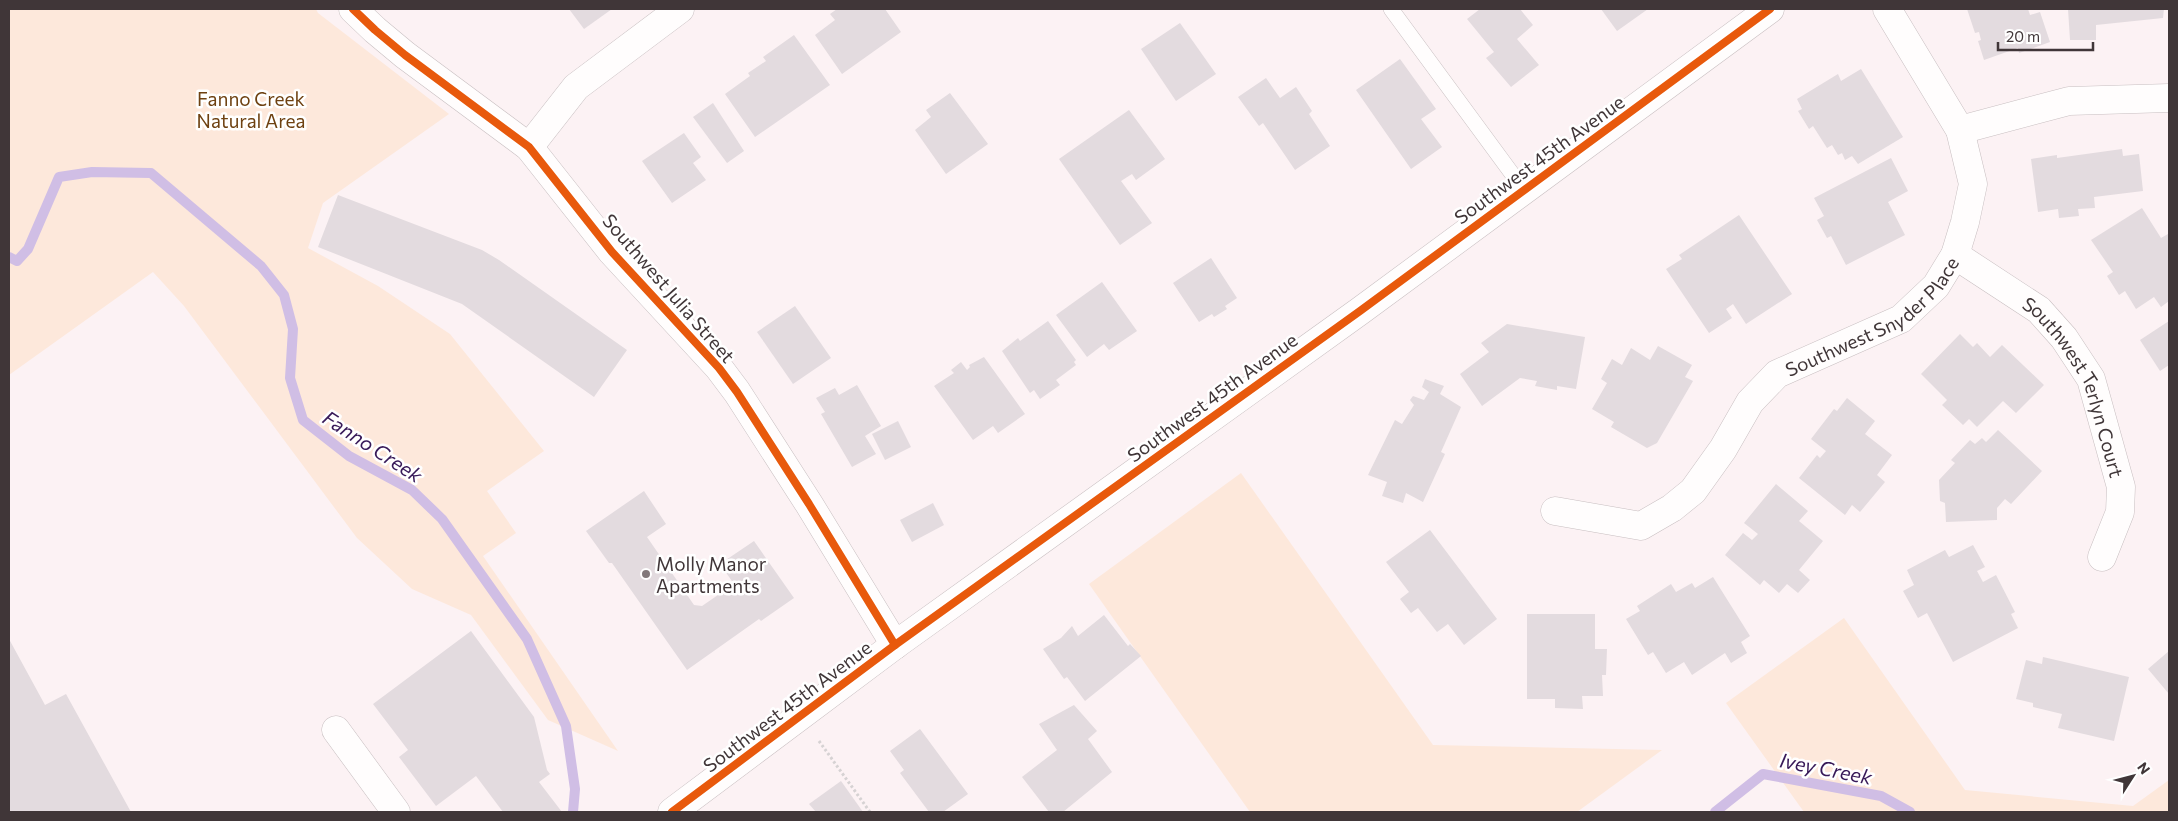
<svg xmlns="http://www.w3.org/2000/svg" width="2178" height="821" font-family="Commissioner,sans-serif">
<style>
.green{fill:#fde8db}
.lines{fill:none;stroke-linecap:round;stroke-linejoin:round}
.stream{stroke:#d0bee5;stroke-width:10}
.building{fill:#e3dbdf}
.lane-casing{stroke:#c8bfc1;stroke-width:16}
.street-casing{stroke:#c8bfc1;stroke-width:29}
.path{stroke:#d6d2d3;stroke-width:3;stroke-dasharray:2.5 2.5;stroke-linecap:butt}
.lane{stroke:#fffdfd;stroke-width:15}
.street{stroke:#fffdfd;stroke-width:28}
.cycleway-casing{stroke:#fff;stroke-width:11}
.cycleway{stroke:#e8590c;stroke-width:8}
.poi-dot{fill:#82787a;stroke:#fff;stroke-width:2}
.labels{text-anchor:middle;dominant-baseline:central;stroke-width:5;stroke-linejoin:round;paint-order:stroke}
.park-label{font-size:19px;fill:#6e4111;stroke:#fff}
.street-label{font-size:19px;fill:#403638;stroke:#fff}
.poi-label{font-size:19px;fill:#403638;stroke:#fff;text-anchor:start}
.water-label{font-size:20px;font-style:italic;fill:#371958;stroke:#fff}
</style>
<rect width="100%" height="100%" fill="#fcf2f4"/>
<!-- green -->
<g class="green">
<polygon points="9,9 316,9 318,13 449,114 323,203 308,248 378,286 450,334 544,451 487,491 516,533 483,556 618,751 548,720 471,615 412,589 357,538 184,306 153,272 9,375"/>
<polygon points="1241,473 1433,745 1662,750 1577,812 1250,812 1089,584"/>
<polygon points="1844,618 1965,790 2133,806 2169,780 2169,812 1804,812 1726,703"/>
</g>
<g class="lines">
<!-- stream -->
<g class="stream">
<polyline points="9,257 17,261 28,249 59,177 92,172 151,173 261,266 284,295 293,329 290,378 303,420 349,456 412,490 442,519 527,639 566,726 575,789 573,812"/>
<polyline points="1715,812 1763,774 1881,796 1910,812"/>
</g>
</g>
<!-- building -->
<g class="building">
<polygon points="569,9 612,9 584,29"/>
<polygon points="837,9 885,9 901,32 842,74 815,35 835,20 830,14"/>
<polygon points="1480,9 1520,9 1533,25 1517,39 1539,65 1511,87 1486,58 1494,52 1467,19"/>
<polygon points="1601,9 1648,9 1617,31"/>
<polygon points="1967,9 2028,9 2030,15 2040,12 2050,42 2019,53 2018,48 1984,60 1978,41 1981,40 1979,32 1975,33"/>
<polygon points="2068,9 2164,9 2163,18 2096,25 2096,40 2070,40"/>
<polygon points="1180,23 1216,74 1176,101 1141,49"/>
<polygon points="794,35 830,85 755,137 725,94 750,76 748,73 766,61 763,57"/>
<polygon points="1400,59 1436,109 1421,119 1442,147 1411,169 1356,90"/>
<polygon points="1861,69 1903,137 1858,164 1852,156 1845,160 1842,153 1838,155 1832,145 1827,148 1813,126 1809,129 1798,111 1802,109 1797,99 1838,74 1841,81"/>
<polygon points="1266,78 1280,98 1296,87 1312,111 1309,114 1330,146 1295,170 1263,123 1259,126 1238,97"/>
<polygon points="950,93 988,144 946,174 915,130 931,117 926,110"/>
<polygon points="713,103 744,151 727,163 693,117"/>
<polygon points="1129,110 1165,159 1136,180 1132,174 1121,181 1152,223 1120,245 1059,159"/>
<polygon points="684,133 701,157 693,163 706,180 672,203 642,161"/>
<polygon points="2122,149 2123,156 2139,154 2143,191 2094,197 2095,208 2078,209 2079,216 2059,218 2058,209 2038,212 2031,159 2057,155 2057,158"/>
<polygon points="1891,158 1908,191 1888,202 1905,235 1846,265 1831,236 1827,238 1817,220 1824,216 1814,198"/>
<polygon points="338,195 482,250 499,260 627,350 594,397 462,304 318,247"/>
<polygon points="2142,208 2161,238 2168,234 2169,236 2169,301 2161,307 2154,297 2136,309 2125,291 2119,295 2107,276 2113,272 2091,240"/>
<polygon points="1739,215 1792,294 1746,324 1733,304 1726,309 1732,318 1709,333 1666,269 1682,259 1679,255"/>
<polygon points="1211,258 1237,298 1225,306 1227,309 1214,317 1212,314 1199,322 1173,283"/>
<polygon points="1102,282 1137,331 1109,350 1104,344 1087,357 1056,315"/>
<polygon points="795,306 831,358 793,384 757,332"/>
<polygon points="1048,321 1076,360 1074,362 1076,365 1056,380 1060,385 1040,399 1034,390 1030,393 1002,351 1018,338 1020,341"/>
<polygon points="2169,321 2169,365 2160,371 2140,340"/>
<polygon points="1507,324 1585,337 1576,389 1557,386 1557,390 1535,386 1537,381 1520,378 1482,406 1460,374 1489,352 1481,343"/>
<polygon points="1960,334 1973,347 1977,343 1990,357 2002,345 2044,385 2016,413 2003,401 1977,427 1969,419 1963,425 1942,405 1947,400 1921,374"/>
<polygon points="1658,346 1692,365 1685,377 1693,381 1657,443 1647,448 1611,427 1614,422 1592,409 1607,383 1601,379 1612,359 1622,365 1631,348 1650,360"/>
<polygon points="984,357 1025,414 998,433 993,426 973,440 934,386 954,373 951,370 961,362 967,370 970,367 969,365"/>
<polygon points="1425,379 1444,386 1440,394 1461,407 1441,452 1445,454 1423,502 1406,493 1403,503 1382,496 1387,482 1368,475 1395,420 1402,424 1414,405 1410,400 1413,396 1424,400 1429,392 1422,387"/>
<polygon points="857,385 881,426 865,436 876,454 852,467 821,414 825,412 816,398 835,388 839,395"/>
<polygon points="1847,398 1875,421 1865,434 1892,455 1877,475 1885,482 1860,512 1852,505 1845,515 1799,478 1817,455 1820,458 1826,451 1811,439 1834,409 1837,411"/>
<polygon points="898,421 911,447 885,460 872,434"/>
<polygon points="1998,430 2042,471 2011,504 2005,499 1997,508 1997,520 1946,522 1945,503 1940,501 1939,480 1955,463 1951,460 1970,440 1975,444 1982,438 1986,442"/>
<polygon points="1776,484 1808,511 1799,521 1823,541 1799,570 1810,580 1798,593 1787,584 1779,593 1764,580 1760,585 1725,555 1743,533 1752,540 1758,534 1744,523"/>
<polygon points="644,491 666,524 647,537 694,605 702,606 734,584 720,564 754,541 794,598 761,621 759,619 687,670 612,563 609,563 586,531"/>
<polygon points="933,503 944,525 912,542 900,520"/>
<polygon points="1430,530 1497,619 1464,645 1448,624 1437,632 1418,608 1411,613 1400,599 1409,592 1386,562"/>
<polygon points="1973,545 1985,567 1977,571 1983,582 1996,575 2015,612 2011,614 2018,628 1953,662 1927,613 1918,618 1903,591 1914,585 1907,570 1945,550 1949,557"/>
<polygon points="1713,577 1750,636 1741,642 1747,653 1731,663 1725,653 1692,675 1684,662 1666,673 1653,652 1648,655 1626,619 1640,611 1637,606 1671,584 1676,592 1692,583 1695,588"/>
<polygon points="1527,614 1595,614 1595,649 1607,649 1606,675 1602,675 1603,696 1582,696 1583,709 1555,708 1555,699 1527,699"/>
<polygon points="1104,615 1128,646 1130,644 1141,656 1085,701 1067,677 1064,679 1043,649 1061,638 1072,626 1078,636"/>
<polygon points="471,631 534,717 547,770 550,774 539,782 562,812 503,812 476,776 436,806 399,757 408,750 373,704"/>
<polygon points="9,639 45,705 66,694 131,812 9,812"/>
<polygon points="2169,651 2169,694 2148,669"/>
<polygon points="2043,657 2129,677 2114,741 2058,728 2062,714 2033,707 2033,703 2016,699 2026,660 2042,664"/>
<polygon points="1074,705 1097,731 1088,739 1112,772 1063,812 1049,812 1022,777 1057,750 1039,724"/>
<polygon points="920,729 968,794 943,812 929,812 900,773 904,770 890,751"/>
<polygon points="841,781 863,812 816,812 809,804"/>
</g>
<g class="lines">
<defs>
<polyline id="lane" points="1391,9 1524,190"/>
<g id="street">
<polyline points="353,9 375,30 405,55 529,147 612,252 719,368 737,392 809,504 895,645"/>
<polyline points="1960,130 2069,101 2169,98"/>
<polyline points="529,147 576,87 680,9"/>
<path id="s1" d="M1955 255 2039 310 2064 338 2091 379 2121 487 2120 512 2102 557"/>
<path id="s2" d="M1555 511 1641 526 1672 508 1693 491 1723 449 1750 402 1777 374 1901 319 1936 286 1955 255 1965 222 1973 184 1960 130 1887 9"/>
<polyline points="336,730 396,812"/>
<polyline points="672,812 895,645 1360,311 1770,9"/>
</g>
</defs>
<!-- lane casing -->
<use href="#lane" class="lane-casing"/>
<!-- street casing -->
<use href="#street" class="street-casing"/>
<!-- path -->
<polyline class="path" points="819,741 870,812"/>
<!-- lane -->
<use href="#lane" class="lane"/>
<!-- street -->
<use href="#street" class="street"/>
<defs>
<g id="cycleway">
<polyline points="353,9 375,30 405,55 529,147 612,252 719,368 737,392 809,504 895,645"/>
<polyline points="672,812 895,645 1360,311 1770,9"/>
</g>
</defs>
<!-- cycleway casing -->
<use href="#cycleway" class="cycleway-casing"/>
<!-- cycleway -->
<use href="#cycleway" class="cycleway"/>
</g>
<!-- markers -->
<circle class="poi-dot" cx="646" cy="574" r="5"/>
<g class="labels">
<!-- park labels -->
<g class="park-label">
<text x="251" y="98">Fanno Creek<tspan x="251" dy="22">Natural Area</tspan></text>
</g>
<!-- street labels -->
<g class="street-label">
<text transform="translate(1539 159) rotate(-36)">Southwest 45th Avenue</text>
<text transform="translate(669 288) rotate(49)">Southwest Julia Street</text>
<text stroke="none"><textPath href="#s2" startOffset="408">Southwest Snyder Place</textPath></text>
<text stroke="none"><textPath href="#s1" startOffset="186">Southwest Terlyn Court</textPath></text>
<text transform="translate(1212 397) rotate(-36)">Southwest 45th Avenue</text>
<text transform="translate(787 706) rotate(-37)">Southwest 45th Avenue</text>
</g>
<!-- poi labels -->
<g class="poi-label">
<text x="656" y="563">Molly Manor<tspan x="656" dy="22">Apartments</tspan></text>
</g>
<!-- water labels -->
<g class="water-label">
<text transform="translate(373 446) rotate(33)">Fanno Creek</text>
<text transform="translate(1826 768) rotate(11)">Ivey Creek</text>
</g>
</g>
<!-- border -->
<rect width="2178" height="821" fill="none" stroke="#403638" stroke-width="20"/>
<!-- north arrow -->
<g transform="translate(2133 776) rotate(54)" stroke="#ffffff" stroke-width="4" paint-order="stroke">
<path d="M0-4L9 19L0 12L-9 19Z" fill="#403638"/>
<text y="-8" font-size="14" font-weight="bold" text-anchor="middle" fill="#403638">N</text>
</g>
<!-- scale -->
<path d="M1998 42v8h95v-8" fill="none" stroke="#403638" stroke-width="2.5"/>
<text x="2006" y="42" font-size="15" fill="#403638" stroke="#ffffff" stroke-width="4" paint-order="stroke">20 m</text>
</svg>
